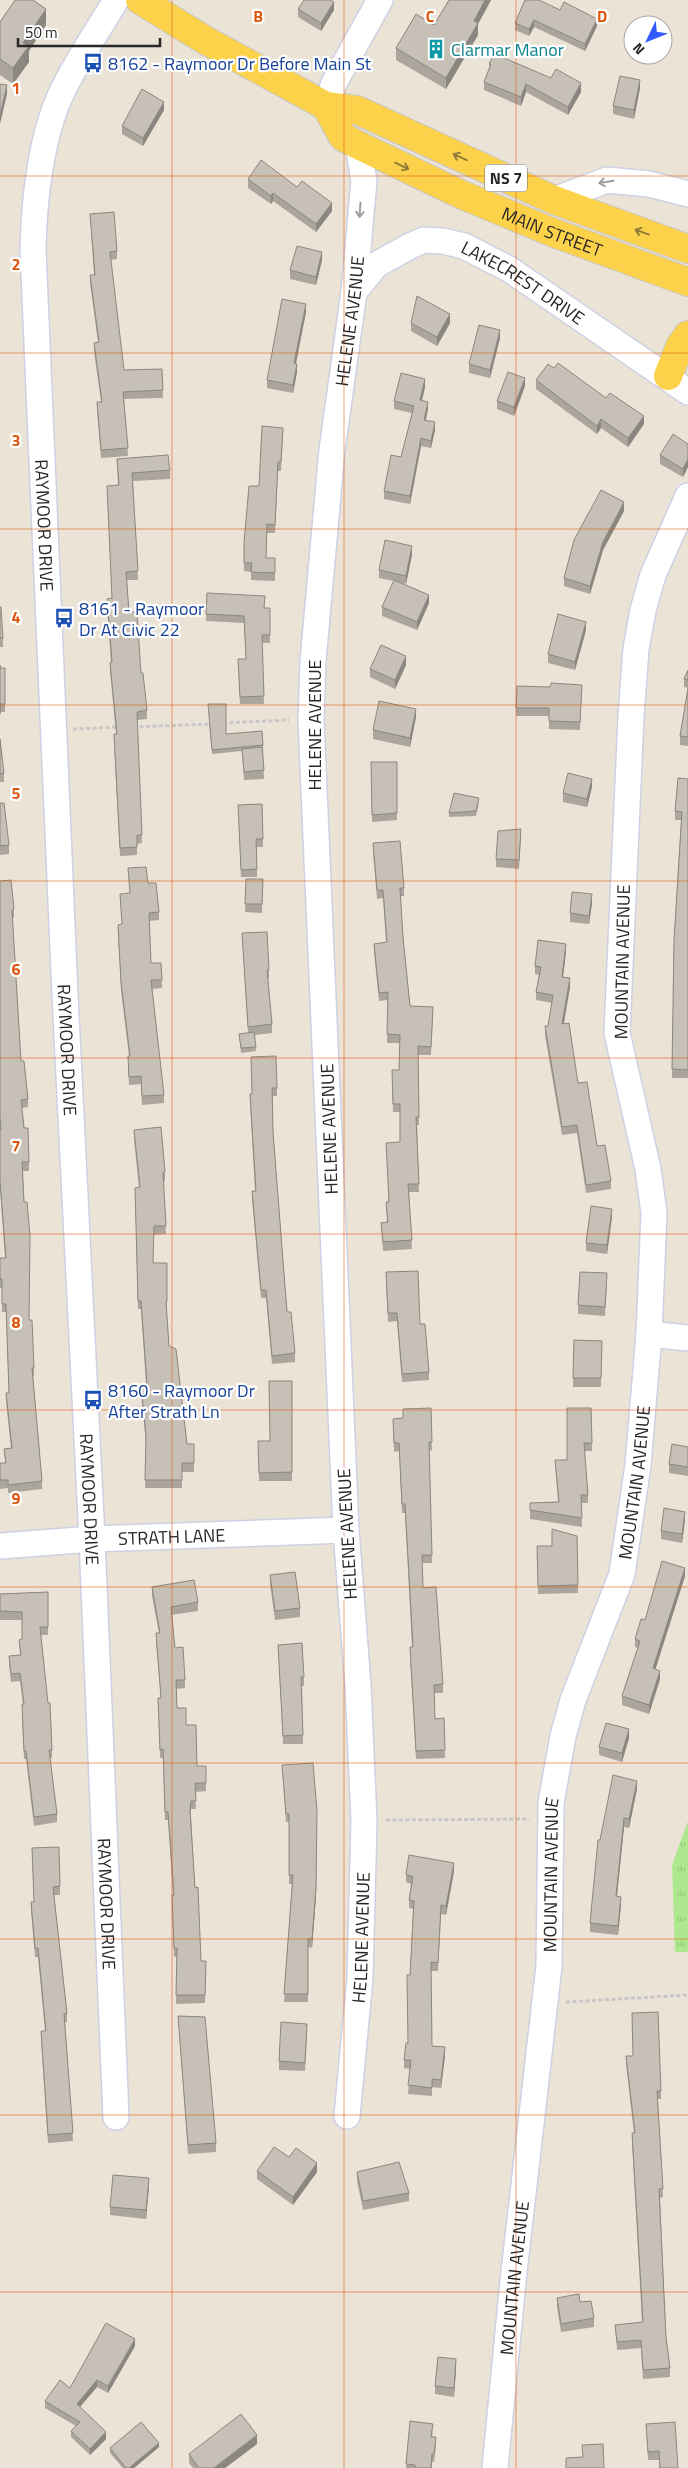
<svg xmlns="http://www.w3.org/2000/svg" width="688" height="2468" font-family="'Titillium Web',sans-serif">
<style>
.park{fill:url(#park-tufts)}
.lines{fill:none;stroke-linecap:round;stroke-linejoin:round}
.minor-casing{stroke:#ccd1e3;stroke-width:28}
.major-casing{stroke:#c7c7c7;stroke-width:30}
.path{stroke:#c7c7c7;stroke-width:3;stroke-dasharray:4 2.5;stroke-linecap:butt}
.minor{stroke:#fff;stroke-width:25}
.major{stroke:#fdd24b;stroke-width:28}
.wall{fill:#aba59d}
.shaded-wall{fill:#8b8680}
.building{fill:#c7c0b7;stroke:#8b8680}
.oneway{stroke:#927c39}
.oneway2{stroke:#9e9e9e}
.grid{fill:none;stroke:#de560d;stroke-width:1;stroke-opacity:0.55}
.labels{text-anchor:middle;dominant-baseline:central;stroke-width:4.5;stroke-linejoin:round;paint-order:stroke}
.shield{fill:#fff;stroke:#686868;stroke-width:1}
.shield-label{font-size:16px;font-weight:bold;fill:#272727}
.culture-label{font-size:18px;fill:#0d838f;stroke:#fff;text-anchor:start}
.transit-label{font-size:18px;fill:#164399;stroke:#fff;text-anchor:start}
.street-label{font-size:18px;fill:#272727;stroke:#fff}
.grid-label{font-size:16px;text-anchor:middle;font-weight:bold;fill:#de560d;stroke:#fff;stroke-width:4.5;stroke-linejoin:round;paint-order:stroke}
</style>
<defs>
<pattern id="park-tufts" width="24" height="20" patternUnits="userSpaceOnUse" patternTransform="scale(1.25)"><rect width="24" height="20" fill="#ade88e"/><path d="M3 7l-1-3M5 7V3M7 7l1-3M15 17l-1-3M17 17v-4M19 17l1-3" fill="none" stroke="#95c77a"/></pattern>
</defs>
<rect width="100%" height="100%" fill="#ece3d7"/>
<!-- park -->
<polygon class="park" points="688,1821 688,1952 675,1952 672,1865"/>
<g class="lines">
<defs>
<g id="minor">
<path id="s1" d="M116 0C99 29 80 56 65 86 41 131 34 200 33 250L65 995 92 1539 116 2117"/>
<polyline points="326,106 334,83 380,0"/>
<polyline points="554,200 607,180 649,184 688,194"/>
<path id="s2" d="M354 292 376 265 410 246 424 240 443 241 464 246 509 269 688 392"/>
<polyline points="649,1334 688,1338"/>
<path id="s3" d="M0 1546 92 1539 346 1530"/>
<path id="s4" d="M347 2116 360 1978 364 1820 358 1685 346 1530 311 720 313 661 332 450 354 292 364 181 358 145"/>
<path id="s5" d="M495 2468 513 2281 549 1966 551 1803 563 1736 573 1700 622 1574 638 1465 649 1334 654 1213 648 1169 617 1033 631 716 636 649 643 610 653 575 688 496"/>
</g>
<g id="major">
<polyline points="140,0 205,40 326,106 357,110 554,200 688,249"/>
<path id="s6" d="M326 106 343 137 358 145 460 194 554 233 688 282"/>
<polyline points="668,376 680,346 688,335"/>
</g>
</defs>
<!-- minor casing -->
<use href="#minor" class="minor-casing"/>
<!-- major casing -->
<use href="#major" class="major-casing"/>
<!-- path -->
<g class="path">
<polyline points="223,723 289,720"/>
<polyline points="133,727 212,724"/>
<polyline points="73,729 119,727"/>
<polyline points="386,1820 530,1819"/>
<polyline points="566,2002 688,1995"/>
</g>
<!-- minor -->
<use href="#minor" class="minor"/>
<!-- major -->
<use href="#major" class="major"/>
</g>
<!-- wall -->
<g class="wall">
<polygon points="449,0 491,0 478,24 478,35 446,89 396,60 396,48 434,25"/>
<polygon points="525,0 597,26 585,51 534,27 529,36 515,30 515,23"/>
<polygon points="298,9 334,10 321,31 298,17"/>
<polygon points="0,22 46,25 29,51 29,62 13,84 0,75"/>
<polygon points="489,63 551,78 581,92 568,115 526,92 521,106 484,90 484,82 489,68"/>
<polygon points="640,88 634,119 613,114 613,106"/>
<polygon points="164,110 143,146 122,134 122,126"/>
<polygon points="248,179 332,211 316,232 273,201 271,204 248,188"/>
<polygon points="90,214 117,251 117,259 110,260 124,370 162,369 163,398 124,399 128,456 101,458 97,410 97,402 101,402 94,351 94,343 98,342 90,283 90,275 94,275"/>
<polygon points="322,260 316,285 290,279 290,270"/>
<polygon points="306,312 296,364 297,372 293,393 267,388 267,380"/>
<polygon points="411,323 450,323 437,346 411,331"/>
<polygon points="500,338 490,378 469,373 469,364"/>
<polygon points="554,368 606,398 644,424 628,447 601,428 597,434 536,389 536,380"/>
<polygon points="525,386 514,416 497,409 497,401"/>
<polygon points="425,387 422,401 428,409 426,420 435,430 431,448 421,446 410,504 384,499 384,491 401,457 412,413 394,409 394,401"/>
<polygon points="283,436 281,471 278,471 275,533 267,533 266,558 275,558 275,581 251,580 251,572 244,571 244,542 259,486"/>
<polygon points="688,444 688,467 683,477 660,464 660,455"/>
<polygon points="117,459 170,470 170,479 133,481 138,580 127,580 129,612 141,673 147,710 147,719 137,720 142,843 137,844 137,855 120,856 114,743 114,734 116,734 110,671 110,663 111,662 107,607 107,599 112,598 107,486 118,485"/>
<polygon points="624,511 603,550 590,594 564,586 564,578"/>
<polygon points="412,555 406,584 400,583 429,603 417,630 382,616 382,607 394,581 379,578 379,570"/>
<polygon points="207,593 264,608 270,608 270,643 262,643 264,704 240,704 238,659 246,659 244,623 206,621"/>
<polygon points="0,607 3,638 3,647 0,647"/>
<polygon points="586,630 575,670 548,663 548,654"/>
<polygon points="0,665 5,704 5,712 0,712 0,722"/>
<polygon points="406,665 395,689 370,677 370,669"/>
<polygon points="688,670 688,746 680,745 680,736 688,688 684,687 684,679"/>
<polygon points="582,685 580,730 549,729 549,716 516,716 516,708 550,687"/>
<polygon points="208,708 226,734 263,745 264,779 244,780 242,751 212,754"/>
<polygon points="416,717 410,747 373,739 373,730"/>
<polygon points="0,739 4,773 4,782 0,782"/>
<polygon points="371,762 397,762 397,820 372,822"/>
<polygon points="688,779 688,1078 672,1078 674,940 681,820 675,820 675,811"/>
<polygon points="592,787 587,807 563,802 563,793"/>
<polygon points="0,803 9,845 9,854 0,855"/>
<polygon points="479,803 476,816 449,817 449,813"/>
<polygon points="262,804 263,847 257,847 257,877 241,877 238,805"/>
<polygon points="521,837 519,869 496,867 496,859"/>
<polygon points="373,843 404,888 404,896 400,896 403,937 410,1006 433,1015 431,1055 418,1055 419,1125 417,1125 419,1192 409,1192 412,1249 383,1251 381,1223 387,1222 386,1202 388,1202 400,1142 400,1112 393,1112 392,1078 399,1070 400,1043 387,1043 388,1000 379,1001 374,952 374,944 386,942 383,898 377,899 373,852"/>
<polygon points="128,868 148,883 159,912 159,920 149,921 151,963 161,963 162,988 152,989 164,1095 164,1103 142,1105 141,1084 129,1085 128,1065 128,1056 129,1056 121,990 118,933 118,925 122,924 120,894 130,893"/>
<polygon points="246,879 263,879 262,913 245,912"/>
<polygon points="0,881 14,909 14,918 12,918 21,1061 28,1099 28,1107 22,1108 29,1162 29,1171 23,1171 24,1202 29,1320 34,1368 34,1376 33,1376 42,1481 42,1489 8,1493 8,1488 0,1489 0,1463 5,1463 4,1449 11,1448 6,1402 6,1393 9,1393 6,1312 2,1312 2,1288 0,1288 0,1258 5,1258 0,1189"/>
<polygon points="592,903 589,924 570,922 570,913"/>
<polygon points="242,933 269,970 269,978 268,978 272,1024 272,1033 255,1035 256,1051 241,1053 239,1034 248,1033"/>
<polygon points="566,952 563,977 570,987 564,1024 578,1083 597,1146 611,1181 611,1189 586,1193 577,1133 562,1135 545,1035 545,1026 548,1026 552,1003 536,1000 536,992 539,975 535,974 535,966"/>
<polygon points="251,1057 277,1088 277,1096 273,1096 273,1132 287,1312 295,1353 295,1362 272,1364 266,1298 261,1298 252,1199 252,1191 255,1191 250,1102 250,1094 252,1094"/>
<polygon points="134,1130 165,1172 165,1181 163,1181 166,1234 154,1235 153,1263 167,1263 167,1309 166,1309 169,1346 187,1444 194,1444 194,1472 182,1472 182,1488 145,1488 146,1444 141,1393 141,1384 146,1384 141,1309 138,1309 135,1188 139,1188 134,1139"/>
<polygon points="612,1217 607,1254 586,1251 586,1243"/>
<polygon points="386,1280 420,1324 429,1372 429,1380 402,1382 397,1321 388,1322"/>
<polygon points="607,1282 605,1316 578,1314 578,1305"/>
<polygon points="574,1340 602,1341 601,1387 573,1387"/>
<polygon points="292,1381 292,1481 259,1481 258,1441 270,1441"/>
<polygon points="431,1408 432,1450 429,1451 432,1563 422,1563 423,1588 443,1684 443,1693 434,1693 435,1719 444,1718 445,1758 416,1759 410,1656 410,1647 412,1647 405,1513 402,1513 399,1451 394,1452 393,1419 403,1418"/>
<polygon points="591,1408 592,1451 584,1451 588,1495 588,1503 581,1503 582,1527 530,1519 530,1510 558,1502 555,1460 567,1460"/>
<polygon points="688,1447 688,1476 669,1473 669,1464"/>
<polygon points="685,1520 682,1543 661,1539 661,1531"/>
<polygon points="577,1536 578,1593 538,1594 537,1546 552,1546"/>
<polygon points="270,1575 300,1608 300,1617 275,1620 270,1584"/>
<polygon points="685,1576 655,1669 660,1679 649,1714 622,1705 622,1696 638,1648 635,1647 635,1639 645,1620"/>
<polygon points="152,1587 198,1602 198,1611 171,1615 175,1648 185,1680 185,1688 176,1689 177,1708 186,1725 197,1766 206,1766 206,1791 195,1792 196,1809 191,1809 191,1815 195,1888 201,1961 206,1961 205,2003 176,2004 177,1956 174,1957 172,1903 172,1895 173,1895 168,1820 165,1820 163,1758 160,1758 158,1698 161,1698 156,1642 156,1633 159,1633 152,1596"/>
<polygon points="48,1592 48,1635 41,1635 52,1750 52,1758 50,1758 57,1814 57,1822 34,1826 26,1759 24,1759 22,1712 23,1704 20,1681 11,1682 9,1664 9,1656 20,1655 19,1640 22,1639 22,1620 0,1620 0,1594"/>
<polygon points="278,1645 304,1677 304,1686 302,1686 303,1744 283,1744"/>
<polygon points="629,1738 622,1762 599,1755 599,1747"/>
<polygon points="282,1765 316,1896 312,1948 308,1947 308,2002 284,2002 292,1884 289,1884 289,1822 286,1822"/>
<polygon points="637,1789 629,1828 624,1827 617,1896 621,1905 618,1935 590,1932 590,1923 600,1840"/>
<polygon points="32,1848 60,1886 60,1895 54,1895 67,2013 67,2022 65,2022 73,2141 48,2143 41,2040 41,2031 45,2031 38,1957 35,1957 31,1910 31,1902 34,1902"/>
<polygon points="454,1871 446,1915 441,1914 438,1971 431,1971 432,2046 445,2056 441,2088 432,2087 432,2096 408,2094 410,2069 404,2068 404,2060 408,2043 410,1975 413,1909 409,1908 409,1900 411,1884 406,1882 406,1874"/>
<polygon points="178,2016 216,2143 216,2152 188,2154"/>
<polygon points="307,2032 305,2071 279,2070 279,2061"/>
<polygon points="626,2056 661,2091 661,2099 658,2099 663,2197 660,2198 666,2337 670,2368 670,2377 643,2379 641,2348 617,2350 615,2325 642,2322 632,2141 632,2133 634,2133 626,2064"/>
<polygon points="289,2157 317,2172 293,2205 257,2179 257,2171"/>
<polygon points="357,2172 409,2193 409,2201 363,2210 357,2181"/>
<polygon points="149,2186 146,2219 110,2215 110,2207"/>
<polygon points="557,2298 580,2302 594,2318 594,2327 561,2332 557,2306"/>
<polygon points="135,2346 108,2393 97,2387 80,2407 106,2439 90,2455 71,2437 71,2431 76,2426 45,2408 45,2401 70,2388"/>
<polygon points="456,2368 454,2397 435,2394 435,2386"/>
<polygon points="646,2424 678,2468 659,2468 659,2460 648,2460"/>
<polygon points="433,2432 432,2437 436,2446 434,2462 432,2462 432,2468 406,2468 406,2464"/>
<polygon points="257,2444 225,2468 193,2468 189,2463 189,2454"/>
<polygon points="159,2447 134,2468 123,2468 110,2453 110,2448"/>
</g>
<!-- shaded-wall -->
<g class="shaded-wall">
<polygon points="485,0 491,0 478,24 478,35 446,89 446,78 474,21"/>
<polygon points="334,2 334,10 321,31 321,23"/>
<polygon points="46,9 46,25 29,51 29,62 13,84 13,68 23,43"/>
<polygon points="597,19 597,26 585,51 585,44"/>
<polygon points="534,20 534,27 529,36 529,29"/>
<polygon points="640,80 640,88 634,119 634,110"/>
<polygon points="581,83 581,92 568,115 568,107"/>
<polygon points="526,84 526,92 521,106 521,97"/>
<polygon points="7,85 7,94 0,124 0,115"/>
<polygon points="164,102 164,110 143,146 143,138"/>
<polygon points="273,193 273,201 271,204 271,196"/>
<polygon points="332,203 332,211 316,232 316,224"/>
<polygon points="322,252 322,260 316,285 316,277"/>
<polygon points="306,304 306,312 294,372 294,363"/>
<polygon points="450,314 450,323 437,346 437,337"/>
<polygon points="500,330 500,338 490,378 490,370"/>
<polygon points="297,364 297,372 293,393 293,385"/>
<polygon points="525,378 525,386 514,416 514,407"/>
<polygon points="425,379 425,387 420,408 420,400"/>
<polygon points="428,402 428,409 424,427 424,420"/>
<polygon points="644,416 644,424 628,447 628,438"/>
<polygon points="601,419 601,428 597,434 597,426"/>
<polygon points="435,422 435,430 431,448 431,441"/>
<polygon points="421,438 421,446 410,504 410,496"/>
<polygon points="688,459 688,467 683,477 683,469"/>
<polygon points="624,502 624,511 603,550 590,594 590,586 603,542"/>
<polygon points="412,546 412,555 406,584 406,576"/>
<polygon points="429,595 429,603 417,630 417,622"/>
<polygon points="586,622 586,630 575,670 575,662"/>
<polygon points="406,656 406,665 395,689 395,680"/>
<polygon points="416,709 416,717 410,747 410,738"/>
<polygon points="592,779 592,787 587,807 587,799"/>
<polygon points="592,894 592,903 589,924 589,916"/>
<polygon points="566,944 566,952 562,985 562,977"/>
<polygon points="570,978 570,987 562,1032 562,1024"/>
<polygon points="612,1209 612,1217 607,1254 607,1245"/>
<polygon points="685,1512 685,1520 682,1543 682,1534"/>
<polygon points="685,1568 685,1576 653,1677 653,1668"/>
<polygon points="660,1671 660,1679 649,1714 649,1705"/>
<polygon points="629,1729 629,1738 622,1762 622,1753"/>
<polygon points="637,1781 637,1789 629,1828 629,1819"/>
<polygon points="317,1811 316,1896 312,1948 312,1939"/>
<polygon points="624,1818 624,1827 616,1905 616,1896"/>
<polygon points="454,1863 454,1871 446,1915 446,1906"/>
<polygon points="621,1897 621,1905 618,1935 618,1926"/>
<polygon points="445,2047 445,2056 441,2088 441,2080"/>
<polygon points="317,2163 317,2172 293,2205 293,2197"/>
<polygon points="149,2178 149,2186 146,2219 146,2210"/>
<polygon points="135,2339 135,2346 108,2393 108,2386"/>
<polygon points="456,2359 456,2368 454,2397 454,2388"/>
<polygon points="97,2380 97,2387 77,2410 77,2404"/>
<polygon points="106,2432 106,2439 90,2455 90,2449"/>
<polygon points="257,2435 257,2444 225,2468 214,2468"/>
<polygon points="159,2443 159,2447 134,2468 129,2468"/>
</g>
<!-- building -->
<g class="building">
<polygon points="15,0 33,0 46,9 23,43 29,46 13,68 0,59 0,22"/>
<polygon points="304,0 331,0 334,2 321,23 298,9"/>
<polygon points="449,0 485,0 474,21 478,23 446,78 396,48 416,14 434,25"/>
<polygon points="525,0 539,0 560,10 564,2 597,19 585,44 534,20 529,29 515,23"/>
<polygon points="495,54 551,78 556,69 581,83 568,107 526,84 521,97 484,82 491,64 489,63"/>
<polygon points="620,76 640,80 634,110 613,106"/>
<polygon points="0,84 7,85 0,115"/>
<polygon points="142,89 164,102 143,138 122,126"/>
<polygon points="261,160 297,187 302,181 332,203 316,224 273,193 271,196 248,179"/>
<polygon points="114,212 117,251 110,252 124,370 162,369 163,390 123,392 128,448 101,450 97,402 102,402 94,343 99,342 90,275 95,275 90,214"/>
<polygon points="297,246 322,252 316,277 290,270"/>
<polygon points="417,296 450,314 437,337 411,323"/>
<polygon points="282,299 306,304 294,363 297,364 293,385 267,380"/>
<polygon points="479,325 500,330 490,370 469,364"/>
<polygon points="558,363 606,398 610,393 644,416 628,438 601,419 597,426 536,380 548,364 554,368"/>
<polygon points="508,372 525,378 514,407 497,401"/>
<polygon points="401,373 425,379 420,400 428,402 424,420 435,422 431,441 421,438 410,496 384,491 391,455 401,457 414,406 394,401"/>
<polygon points="262,426 283,428 281,462 278,462 275,525 267,524 266,558 275,558 275,573 251,572 252,563 244,563 244,542 249,486 259,486"/>
<polygon points="673,434 688,444 688,459 683,469 660,455"/>
<polygon points="168,455 170,470 132,473 138,571 126,572 129,612 137,612 141,673 143,673 147,710 137,712 142,835 137,835 137,847 120,848 114,734 117,734 110,663 112,662 107,599 112,598 107,486 119,485 117,459"/>
<polygon points="601,490 624,502 603,542 590,586 564,578 574,540"/>
<polygon points="385,540 412,546 406,576 379,570"/>
<polygon points="394,580 429,595 417,622 382,607"/>
<polygon points="207,593 265,596 264,608 270,608 270,635 262,635 264,696 240,697 238,659 246,659 244,616 206,614"/>
<polygon points="0,607 1,607 3,638 0,638"/>
<polygon points="558,614 586,622 575,662 548,654"/>
<polygon points="381,645 406,656 395,680 370,669"/>
<polygon points="0,665 0,668 5,668 5,704 0,704 0,714"/>
<polygon points="688,670 688,680 684,679"/>
<polygon points="551,683 582,685 580,722 549,721 549,708 516,708 517,686 550,687"/>
<polygon points="688,688 688,737 680,736"/>
<polygon points="379,701 416,709 410,738 373,730"/>
<polygon points="208,704 226,704 226,734 262,731 263,745 212,750"/>
<polygon points="0,739 4,773 0,774"/>
<polygon points="262,747 264,770 244,772 242,749"/>
<polygon points="371,762 397,762 397,813 372,815"/>
<polygon points="568,773 592,779 587,799 563,793"/>
<polygon points="678,778 688,779 688,1070 672,1069 674,940 682,812 675,811"/>
<polygon points="454,793 479,798 476,811 449,813"/>
<polygon points="0,803 4,803 9,845 0,846"/>
<polygon points="262,804 263,839 256,839 257,869 241,870 238,805"/>
<polygon points="521,829 519,860 496,859 498,831"/>
<polygon points="400,841 404,888 400,888 403,937 410,1006 433,1007 431,1047 418,1046 419,1117 416,1117 419,1184 408,1184 412,1240 383,1242 381,1223 388,1222 386,1202 389,1202 386,1143 400,1142 400,1104 393,1104 392,1070 399,1070 400,1035 387,1034 388,992 379,993 374,944 387,942 383,890 377,890 373,843"/>
<polygon points="146,867 148,883 156,883 159,912 149,913 151,963 161,963 162,980 151,980 164,1095 142,1096 141,1076 129,1077 128,1056 130,1056 121,982 118,925 122,924 120,894 130,893 128,868"/>
<polygon points="246,879 263,879 262,904 245,904"/>
<polygon points="11,880 14,909 12,910 21,1061 24,1061 28,1099 21,1100 24,1128 28,1128 29,1162 22,1162 24,1202 27,1202 30,1236 29,1320 32,1320 34,1368 32,1368 42,1481 8,1485 8,1480 0,1480 0,1463 6,1463 4,1449 12,1448 6,1393 9,1393 6,1304 2,1304 2,1279 0,1279 0,1258 6,1258 0,1181 0,1129 1,1129 0,1117 0,881"/>
<polygon points="572,892 592,894 589,916 570,913"/>
<polygon points="267,932 269,970 267,970 272,1024 248,1027 242,933"/>
<polygon points="538,940 566,944 562,977 570,978 562,1024 569,1023 578,1083 587,1082 597,1146 605,1145 611,1181 586,1185 577,1125 562,1127 545,1026 548,1026 553,995 536,992 541,967 535,966"/>
<polygon points="254,1032 256,1047 241,1048 239,1034"/>
<polygon points="276,1056 277,1088 272,1088 273,1132 287,1312 291,1312 295,1353 272,1356 266,1290 261,1290 252,1191 256,1191 250,1094 252,1094 251,1057"/>
<polygon points="161,1127 165,1172 163,1173 166,1226 154,1226 153,1263 167,1263 167,1301 166,1301 169,1346 176,1349 187,1444 194,1444 194,1463 182,1463 182,1480 145,1480 146,1436 141,1384 147,1384 141,1301 138,1301 135,1188 140,1187 134,1130"/>
<polygon points="591,1206 612,1209 607,1245 586,1243"/>
<polygon points="418,1271 420,1324 425,1324 429,1372 402,1374 397,1313 388,1313 386,1272"/>
<polygon points="580,1272 607,1273 605,1307 578,1305"/>
<polygon points="574,1340 602,1341 601,1378 573,1378"/>
<polygon points="269,1381 292,1381 292,1472 259,1473 258,1441 270,1441"/>
<polygon points="431,1408 432,1442 429,1442 432,1555 422,1555 423,1588 436,1587 443,1684 434,1685 435,1719 444,1718 445,1750 416,1751 410,1647 413,1647 405,1504 402,1504 399,1443 394,1443 393,1419 403,1418 403,1409"/>
<polygon points="567,1408 591,1408 592,1443 584,1443 588,1495 581,1495 582,1518 530,1510 530,1503 559,1502 555,1460 567,1460"/>
<polygon points="672,1444 688,1447 688,1467 669,1464"/>
<polygon points="664,1508 685,1512 682,1534 661,1531"/>
<polygon points="552,1529 577,1536 578,1585 538,1586 537,1546 552,1546"/>
<polygon points="662,1561 685,1568 653,1668 660,1671 649,1705 622,1696 640,1641 635,1639 641,1619 645,1620"/>
<polygon points="295,1572 300,1608 275,1611 270,1575"/>
<polygon points="194,1580 198,1602 171,1607 175,1648 183,1647 185,1680 176,1680 177,1708 186,1708 186,1725 196,1725 197,1766 206,1766 206,1783 195,1783 196,1801 191,1801 190,1811 195,1888 198,1887 201,1961 206,1961 205,1995 176,1995 177,1948 174,1948 172,1895 174,1895 168,1812 165,1812 163,1749 160,1750 158,1698 161,1698 156,1633 160,1633 152,1587"/>
<polygon points="48,1592 48,1627 40,1627 48,1703 50,1703 52,1750 49,1750 57,1814 34,1817 26,1751 24,1751 22,1704 24,1704 20,1673 11,1674 9,1656 21,1655 19,1640 22,1639 22,1612 0,1611 0,1594"/>
<polygon points="302,1643 304,1677 301,1677 303,1735 283,1736 278,1645"/>
<polygon points="606,1723 629,1729 622,1753 599,1747"/>
<polygon points="313,1763 317,1811 316,1888 312,1939 308,1939 308,1994 284,1994 293,1875 289,1875 289,1814 286,1814 282,1765"/>
<polygon points="613,1775 637,1781 629,1819 624,1818 616,1896 621,1897 618,1926 590,1923 598,1840 600,1840"/>
<polygon points="59,1847 60,1886 53,1887 67,2013 64,2014 73,2133 48,2135 41,2031 46,2031 38,1948 35,1948 31,1902 34,1902 32,1848"/>
<polygon points="409,1855 454,1863 446,1906 441,1905 438,1963 431,1962 432,2046 445,2047 441,2080 432,2079 432,2088 408,2085 411,2060 404,2060 406,2043 408,2043 407,1975 410,1975 414,1901 409,1900 413,1877 406,1874"/>
<polygon points="658,2012 661,2091 657,2091 663,2189 659,2189 666,2337 670,2368 643,2370 641,2340 617,2342 615,2325 643,2322 632,2133 635,2133 626,2056 633,2056 632,2013"/>
<polygon points="178,2016 205,2017 216,2143 188,2145"/>
<polygon points="281,2022 307,2024 305,2063 279,2061"/>
<polygon points="274,2147 289,2157 296,2148 317,2163 293,2197 257,2171"/>
<polygon points="399,2162 409,2193 363,2201 357,2172"/>
<polygon points="113,2175 149,2178 146,2210 110,2207"/>
<polygon points="579,2294 580,2302 591,2301 594,2318 561,2324 557,2298"/>
<polygon points="106,2323 135,2339 108,2386 97,2380 77,2404 106,2432 90,2449 71,2431 80,2422 45,2401 60,2380 70,2388"/>
<polygon points="438,2357 456,2359 454,2388 435,2386"/>
<polygon points="241,2414 257,2435 214,2468 199,2468 189,2454"/>
<polygon points="410,2421 433,2424 431,2437 436,2437 434,2454 432,2454 431,2468 415,2468 415,2465 406,2464"/>
<polygon points="141,2422 159,2443 129,2468 126,2468 110,2448"/>
<polygon points="675,2422 678,2468 660,2468 659,2451 648,2452 646,2424"/>
<polygon points="603,2444 604,2468 566,2468 566,2458 583,2457 582,2445"/>
</g>
<!-- one-way arrows -->
<defs><path id="oneway-shaft" d="M-6 0H5M1.5-3L5.5 0L1.5 3" fill="none" stroke-width="1.6" stroke-linecap="round" stroke-linejoin="round" transform="scale(1.25)"/></defs>
<g class="oneway">
<use href="#oneway-shaft" transform="translate(460 157) rotate(-156)"/>
<use href="#oneway-shaft" transform="translate(402 166) rotate(26)"/>
<use href="#oneway-shaft" transform="translate(642 232) rotate(-160)"/>
</g>
<g class="oneway2">
<use href="#oneway-shaft" transform="translate(606 182) rotate(170)"/>
<use href="#oneway-shaft" transform="translate(360 210) rotate(94)"/>
</g>
<!-- grid -->
<path class="grid" d="M172 0V2468M344 0V2468M516 0V2468M0 176H688M0 353H688M0 529H688M0 705H688M0 881H688M0 1058H688M0 1234H688M0 1410H688M0 1587H688M0 1763H688M0 1939H688M0 2115H688M0 2292H688"/>
<!-- icons -->
<defs>
<symbol id="building-bare" viewBox="-9 -9 18 18"><path d="M-4-6H4V6H1V3H-1V6H-4ZM-2.5-4.3h1.7v1.8h-1.7ZM.8-4.3h1.7v1.8H.8ZM-2.5-1h1.7V.8h-1.7ZM.8-1h1.7V.8H.8Z" fill="#0f9aa8" stroke="#fff" stroke-width="2.5" paint-order="stroke"/></symbol>
<symbol id="bus-bare" viewBox="-9 -9 18 18"><path d="M-5-6H5V4H4V6H2V4H-2V6H-4V4H-5ZM-3.5-4V0h7V-4ZM-3.5 1.2v1.5H-2V1.2ZM2 1.2v1.5H3.5V1.2Z" fill="#1a4fb4" stroke="#fff" stroke-width="2.5" paint-order="stroke"/></symbol>
</defs>
<g fill-rule="evenodd">
<use href="#building-bare" x="422" y="35" width="28" height="28"/>
<use href="#bus-bare" x="79" y="49" width="28" height="28"/>
<use href="#bus-bare" x="50" y="604" width="28" height="28"/>
<use href="#bus-bare" x="79" y="1386" width="28" height="28"/>
</g>
<g class="labels">
<!-- shield labels -->
<rect class="shield" x="485" y="164.5" width="42" height="27" rx="4"/>
<g class="shield-label">
<text x="506" y="178">NS 7</text>
</g>
<!-- culture labels -->
<g class="culture-label">
<text x="451" y="49">Clarmar Manor</text>
</g>
<!-- transit labels -->
<g class="transit-label">
<text x="108" y="63">8162 - Raymoor Dr Before Main St</text>
<text x="79" y="608">8161 - Raymoor<tspan x="79" dy="21">Dr At Civic 22</tspan></text>
<text x="108" y="1390">8160 - Raymoor Dr<tspan x="108" dy="21">After Strath Ln</tspan></text>
</g>
<!-- street labels -->
<g class="street-label">
<text stroke="none"><textPath href="#s6" startOffset="265">MAIN STREET</textPath></text>
<text stroke="none"><textPath href="#s2" startOffset="199">LAKECREST DRIVE</textPath></text>
<text stroke="none"><textPath href="#s4" startOffset="1799">HELENE AVENUE</textPath></text>
<text stroke="none"><textPath href="#s1" startOffset="544">RAYMOOR DRIVE</textPath></text>
<text transform="translate(314 725) rotate(-90)">HELENE AVENUE</text>
<text transform="translate(622 962) rotate(-89)">MOUNTAIN AVENUE</text>
<text stroke="none"><textPath href="#s1" startOffset="1069">RAYMOOR DRIVE</textPath></text>
<text transform="translate(329 1129) rotate(-92)">HELENE AVENUE</text>
<text stroke="none"><textPath href="#s5" startOffset="1001">MOUNTAIN AVENUE</textPath></text>
<text stroke="none"><textPath href="#s1" startOffset="1519">RAYMOOR DRIVE</textPath></text>
<text transform="translate(347 1534) rotate(-93)">HELENE AVENUE</text>
<text stroke="none"><textPath href="#s3" startOffset="172">STRATH LANE</textPath></text>
<text stroke="none"><textPath href="#s5" startOffset="596">MOUNTAIN AVENUE</textPath></text>
<text stroke="none"><textPath href="#s1" startOffset="1924">RAYMOOR DRIVE</textPath></text>
<text stroke="none"><textPath href="#s4" startOffset="179">HELENE AVENUE</textPath></text>
<text stroke="none"><textPath href="#s5" startOffset="191">MOUNTAIN AVENUE</textPath></text>
</g>
</g>
<g class="grid-label">
<text x="258" y="22">B</text>
<text x="430" y="22">C</text>
<text x="602" y="22">D</text>
<text x="16" y="94">1</text>
<text x="16" y="270">2</text>
<text x="16" y="446">3</text>
<text x="16" y="623">4</text>
<text x="16" y="799">5</text>
<text x="16" y="975">6</text>
<text x="16" y="1152">7</text>
<text x="16" y="1328">8</text>
<text x="16" y="1504">9</text>
</g>
<!-- north arrow -->
<g transform="translate(648 40) rotate(227)"><circle r="24" fill="#ffffff" stroke="#a9a9a9"/>
<path d="M0-4L9 19L0 12L-9 19Z" fill="#3159ff"/>
<text y="-8" font-size="14" font-weight="bold" text-anchor="middle" fill="#272727">N</text>
</g>
<!-- scale -->
<path d="M18 38v8h142v-8" fill="none" stroke="#272727" stroke-width="2.5"/>
<text x="25" y="38" font-size="15" fill="#272727" stroke="#ffffff" stroke-width="4" paint-order="stroke">50 m</text>
</svg>
